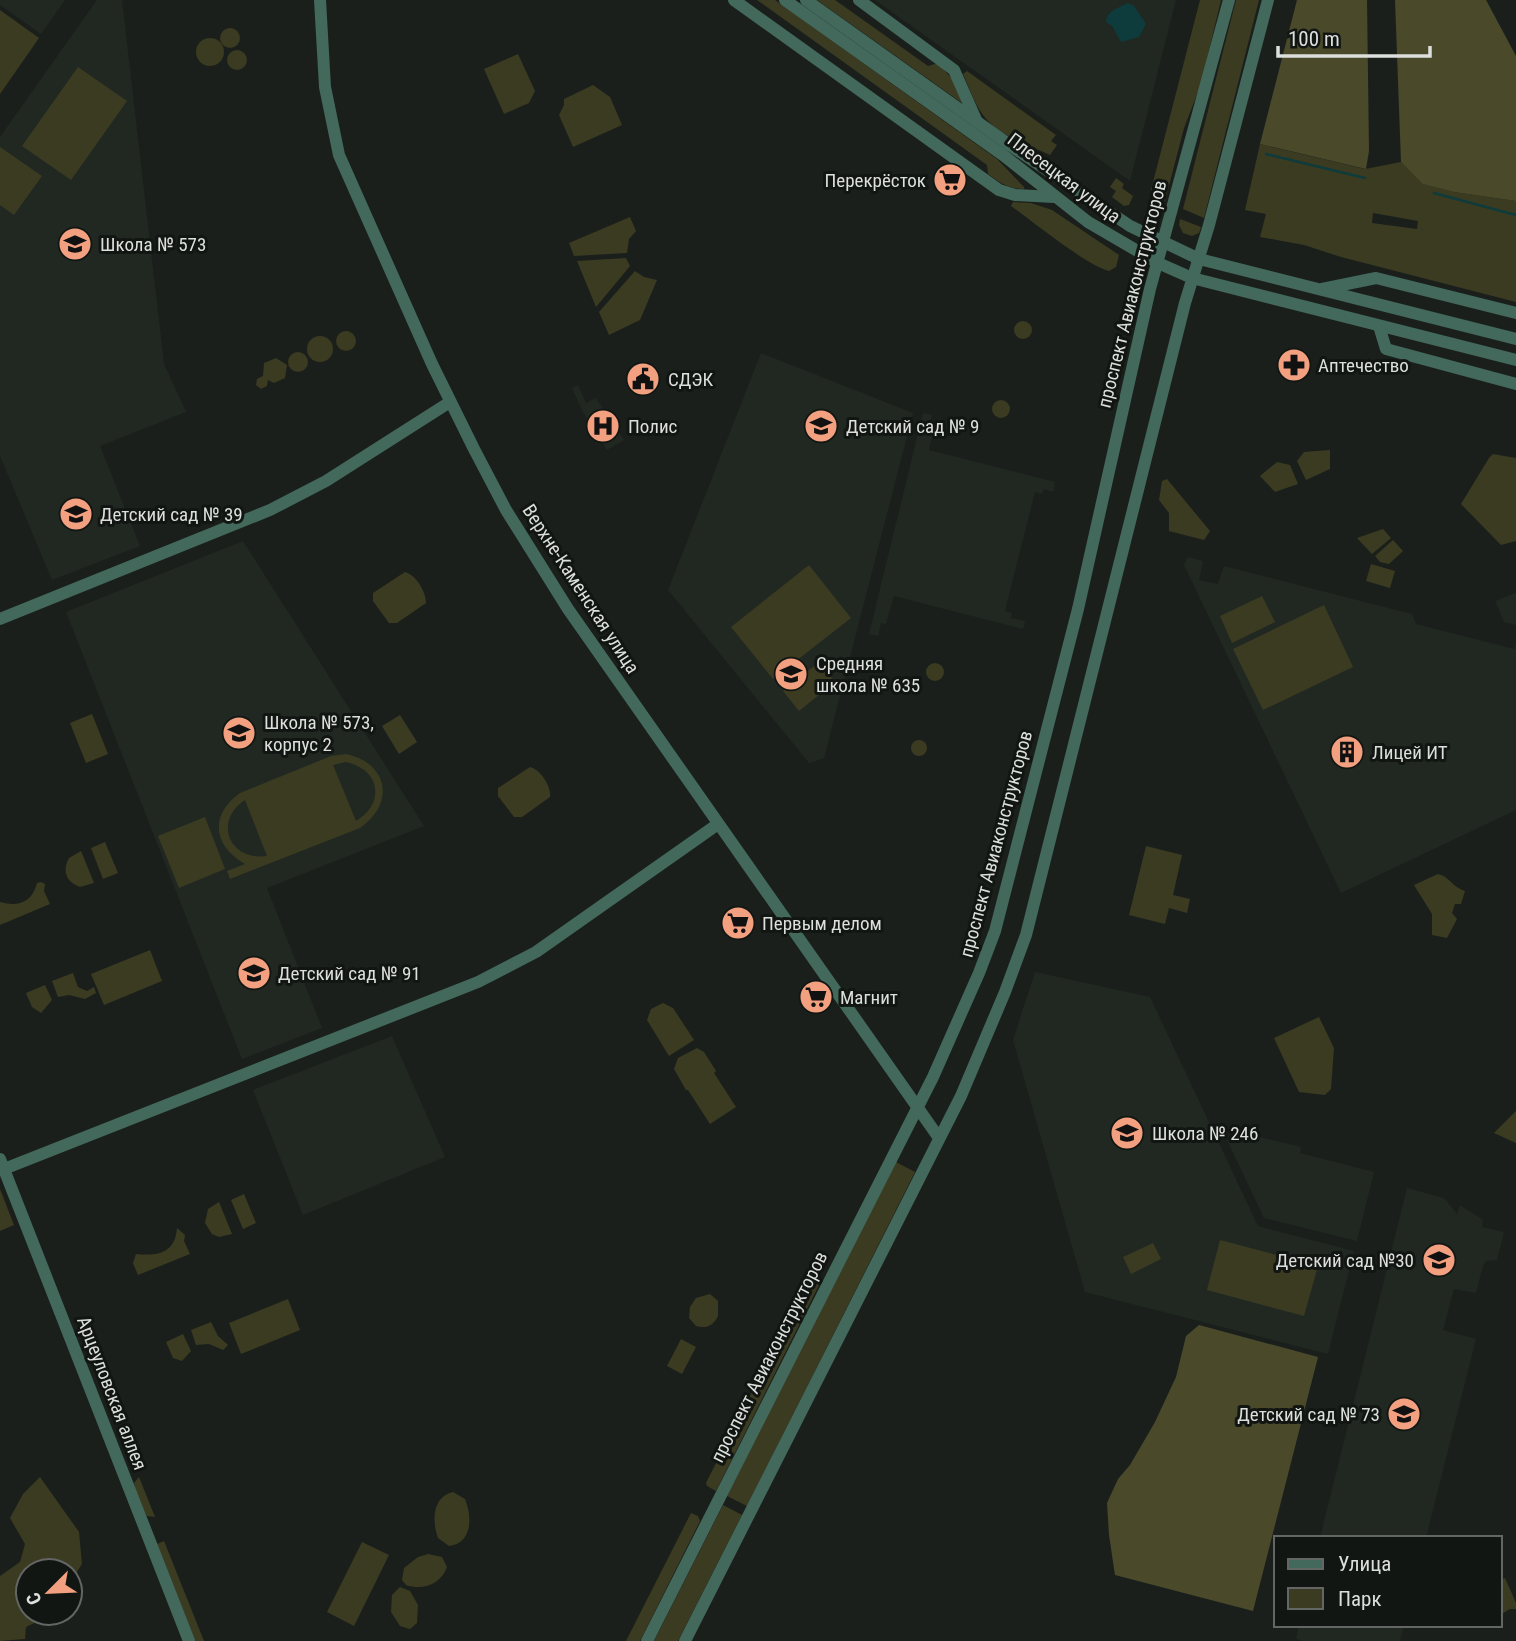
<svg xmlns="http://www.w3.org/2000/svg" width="1516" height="1641" font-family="'Roboto Condensed',sans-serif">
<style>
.built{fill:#202821}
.green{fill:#3b3b21;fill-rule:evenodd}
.forest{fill:#4a4a2b}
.water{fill:#0e3b3b}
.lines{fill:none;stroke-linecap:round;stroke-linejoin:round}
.stream{stroke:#0e3b3b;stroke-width:2.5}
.minor{stroke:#42695c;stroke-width:12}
.labels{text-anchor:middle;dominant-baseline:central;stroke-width:6;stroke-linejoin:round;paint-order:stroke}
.street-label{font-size:19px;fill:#dddfdd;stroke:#121613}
.poi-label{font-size:19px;fill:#dddfdd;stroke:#121613;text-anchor:start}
</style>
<rect width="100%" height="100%" fill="#1b1f1c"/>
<!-- built -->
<g class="built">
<polygon points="0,0 65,0 41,34 0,5"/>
<polygon points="97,0 122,0 164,364 186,412 100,446 140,546 52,580 0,456 0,137"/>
<polygon points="875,0 1176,0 1130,181"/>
<polygon points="761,353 913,413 824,758 809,763 668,590"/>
<polygon points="578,385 586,403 596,398 624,440 607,450 583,412 572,388"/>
<polygon points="923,413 932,415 930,421 935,423 929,450 1055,482 1053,492 1044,489 1042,494 1035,492 1005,611 1012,613 1011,618 1025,621 1023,629 894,596 886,624 881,623 878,636 869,634"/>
<polygon points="243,541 424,826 267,888 322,1028 242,1059 66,612"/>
<polygon points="1188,557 1203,561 1199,580 1218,584 1224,566 1412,614 1416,624 1514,649 1516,644 1516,810 1341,893 1184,565"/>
<polygon points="1516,593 1516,625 1504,622 1495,601"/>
<polygon points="1035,972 1150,997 1258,1226 1354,1251 1328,1354 1085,1292 1013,1040"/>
<polygon points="392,1036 445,1157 303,1215 253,1090"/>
<polygon points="1249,1130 1251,1135 1301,1147 1300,1153 1374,1172 1357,1241 1264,1218 1227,1140"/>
<polygon points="1407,1188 1444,1198 1457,1214 1460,1205 1483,1220 1482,1227 1504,1232 1497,1260 1486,1261 1483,1266 1476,1293 1454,1289 1443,1330 1476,1339 1426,1538 1320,1538"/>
<polygon points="1299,1625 1404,1625 1400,1641 1303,1641 1296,1639"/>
</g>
<!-- green -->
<g class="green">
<path d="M757 0H775L997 159 1024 187V189C1009 189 1000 183 988 174L987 165Z"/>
<polygon points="817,0 835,0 928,66 938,63 954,81 962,103"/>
<polygon points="1200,0 1221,0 1201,84 1184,128 1165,201 1155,196 1151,190"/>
<polygon points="1236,0 1259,0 1204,218 1183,209"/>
<polygon points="0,10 39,38 0,94"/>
<circle cx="230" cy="38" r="10"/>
<circle cx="210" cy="52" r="14"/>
<circle cx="237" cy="60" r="10"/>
<polygon points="518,54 535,91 529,103 504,114 484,69"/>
<polygon points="78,67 127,101 71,180 22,146"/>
<path d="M967 71 1056 135 1051 141 1057 145 1050 155C1027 144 998 136 983 115 974 103 969 87 963 74Z"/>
<polygon points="593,85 610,97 622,125 573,147 559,115 564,105 564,99"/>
<path d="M1260 144 1365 169 1401 162 1424 184 1454 192 1516 201V302L1341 257 1304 245 1260 237 1266 214 1245 210ZM1373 213 1418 221 1417 229 1372 223Z"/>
<polygon points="0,147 42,176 14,215 0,205"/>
<polygon points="1116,178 1124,184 1122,188 1133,196 1129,205 1124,206 1112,197 1116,191 1110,187"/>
<path d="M1013 202 1031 203 1052 210 1119 255 1116 267 1109 271C1084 264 1035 223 1011 206Z"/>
<polygon points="630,217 636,231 629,239 627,253 574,256 569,243"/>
<polygon points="1180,219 1201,227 1199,233 1192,236 1183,233 1179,225"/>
<polygon points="626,258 630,266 596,307 577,261"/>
<polygon points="635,271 644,277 657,280 640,320 609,335 599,312"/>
<circle cx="1023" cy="330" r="9"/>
<circle cx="346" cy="341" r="10"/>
<circle cx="320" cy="349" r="13"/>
<circle cx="298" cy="362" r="10"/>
<polygon points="276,358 287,365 285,378 274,383 268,380 267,386 261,389 256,385 257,379 263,376 264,363"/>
<circle cx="1001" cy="409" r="9"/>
<polygon points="1330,450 1330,469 1306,480 1297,461 1304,452"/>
<polygon points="1493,454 1516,458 1516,541 1501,545 1461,504 1489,458"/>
<polygon points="1277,462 1290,465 1298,484 1275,492 1260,476"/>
<polygon points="1167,479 1210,531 1204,540 1169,531 1169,513 1159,500 1162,481"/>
<polygon points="1383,529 1391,538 1372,554 1357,538"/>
<polygon points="1393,540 1403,551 1389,564 1380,562 1375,556"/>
<polygon points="1371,564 1395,571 1390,588 1366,581"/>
<polygon points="809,565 851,618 773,679 731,627"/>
<path d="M405 572C416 575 426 592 426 603L397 623H389L373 601V593Z"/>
<polygon points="1262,596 1275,622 1232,643 1220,616"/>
<polygon points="1324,605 1353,667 1263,710 1233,649"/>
<polygon points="819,662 835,682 799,711 783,691"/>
<circle cx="935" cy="672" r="9"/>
<polygon points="92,714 108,754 86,763 70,723"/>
<polygon points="400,715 417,742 399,754 382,726"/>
<circle cx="919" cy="748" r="8"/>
<path d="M346 754C388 763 396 803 360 828L230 879 227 871 245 864C213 846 209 815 240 793L331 756ZM345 762C379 768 387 802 356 821L333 765ZM245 800 267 856C229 861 213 821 245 800Z"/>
<path d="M530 767C541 770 551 786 550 797L522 817H514L498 796V788Z"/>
<polygon points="205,817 225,869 179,888 158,836"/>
<polygon points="105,842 118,873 103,879 91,848"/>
<polygon points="1146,846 1182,855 1173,895 1190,899 1187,913 1169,908 1165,924 1129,915"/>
<path d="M81 851 94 883 80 887C66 882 62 871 69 858Z"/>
<path d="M1438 874C1449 876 1452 887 1465 891L1461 904H1455L1452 913 1457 919 1447 938 1432 935V914L1414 885Z"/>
<path d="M41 882 45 884 44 891 50 904 0 925V902C18 907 32 903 37 883Z"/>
<polygon points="150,950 162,981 104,1005 91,974"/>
<polygon points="73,973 78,987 87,991 94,987 96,993 85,999 69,995 58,997 52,981"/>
<polygon points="45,985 52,1000 41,1013 32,1007 26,993"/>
<polygon points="663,1003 673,1008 694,1040 669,1056 647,1020 651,1009"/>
<polygon points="1319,1017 1334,1048 1331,1089 1325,1095 1299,1092 1274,1038"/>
<polygon points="697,1048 704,1052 716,1071 714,1073 736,1107 710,1124 688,1090 686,1090 674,1069 678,1058"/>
<polygon points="1516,1111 1516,1143 1494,1133"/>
<polygon points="896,1162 915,1172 747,1506 727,1496"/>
<polygon points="0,1189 14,1225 0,1231"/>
<polygon points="244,1194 256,1223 243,1229 231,1200"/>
<polygon points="219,1202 232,1234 219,1237 212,1234 205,1223 208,1209"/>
<path d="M177 1228 185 1235 184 1241 190 1254 138 1275 133 1263 136 1254C157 1256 175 1254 177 1228Z"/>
<polygon points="1220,1240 1318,1266 1304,1316 1207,1290"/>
<polygon points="1153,1243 1161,1259 1131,1274 1123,1257"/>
<polygon points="810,1277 817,1280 819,1285 716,1491 707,1486 706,1483"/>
<path d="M710 1294 718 1301V1316C713 1326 706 1329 696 1326L689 1318 690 1307 696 1298Z"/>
<polygon points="288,1299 300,1330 241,1354 229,1323"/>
<polygon points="211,1322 218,1336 228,1345 223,1350 209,1344 196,1345 191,1330"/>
<polygon points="183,1334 191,1351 182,1361 173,1358 166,1342"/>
<polygon points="681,1339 696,1347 682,1374 667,1366"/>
<polygon points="40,1477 79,1532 82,1564 70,1583 70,1571 28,1571 28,1613 47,1613 47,1617 26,1627 25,1639 0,1641 0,1576 20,1562 25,1544 10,1518 23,1494"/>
<polygon points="139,1477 155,1517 147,1516 145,1513 135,1488 134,1483"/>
<path d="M453 1492 465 1499C472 1516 473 1543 449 1546L438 1538C432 1521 432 1497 453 1492Z"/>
<polygon points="723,1505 742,1515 678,1641 654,1641"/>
<polygon points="691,1513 698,1516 700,1521 640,1641 626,1641"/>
<polygon points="164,1541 204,1641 195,1641 157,1544"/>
<polygon points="362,1542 389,1555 354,1626 327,1612"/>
<path d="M428 1554 442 1557 447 1567C441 1584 423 1591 406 1585L402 1580 404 1568 418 1557Z"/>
<polygon points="1505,1578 1516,1603 1516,1609 1510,1609 1500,1615 1500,1580"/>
<polygon points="400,1587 410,1591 418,1605 417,1623 410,1629 400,1626 391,1612 392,1595"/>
</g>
<!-- forest -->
<g class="forest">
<polygon points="1297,0 1367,0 1369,151 1366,169 1260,144"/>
<polygon points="1395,0 1486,0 1516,56 1516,201 1454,192 1423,184 1401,162"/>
<polygon points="1199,1325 1318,1357 1253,1611 1115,1575 1109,1535 1107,1503 1118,1479 1130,1465 1155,1422 1176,1377 1186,1336"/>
</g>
<!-- water -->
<path class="water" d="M1128 3 1134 6 1146 24 1139 37 1121 42 1112 26 1106 22C1107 10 1119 8 1128 3Z"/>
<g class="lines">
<!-- stream -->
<g class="stream">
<polyline points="1266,154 1365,178"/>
<polyline points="1434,193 1516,215"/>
</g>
<!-- minor -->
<g class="minor">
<polyline points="320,0 325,87 339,155 432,364 474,449 506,510 568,609 939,1138"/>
<polyline points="734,0 999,190 1015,195 1054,197"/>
<polyline points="785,0 1003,155 1088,222 1158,263 1192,278 1516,360"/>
<polyline points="806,0 1011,146 1130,226 1199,259 1516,339"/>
<polyline points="859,0 954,70 977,122"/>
<polyline points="1322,289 1376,278 1516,313"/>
<polyline points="1379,326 1386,349 1516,384"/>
<polyline points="0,619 270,510 326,481 450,402"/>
<polyline points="0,1159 189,1641"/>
<polyline points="4,1169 478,982 536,952 718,824"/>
<polyline points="647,1641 933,1077 979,973 995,931 1078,609 1150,289 1229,0"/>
<polyline points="685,1641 961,1096 1005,992 1026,935 1185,303 1209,225 1268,0"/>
</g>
</g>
<!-- icons -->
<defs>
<symbol id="supermarket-disc" viewBox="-11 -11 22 22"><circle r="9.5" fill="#f2a07f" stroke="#121613"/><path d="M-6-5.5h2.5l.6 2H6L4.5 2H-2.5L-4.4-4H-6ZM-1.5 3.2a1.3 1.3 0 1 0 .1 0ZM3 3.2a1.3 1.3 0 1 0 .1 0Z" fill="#111"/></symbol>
<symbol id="school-disc" viewBox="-11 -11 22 22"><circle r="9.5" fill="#f2a07f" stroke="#121613"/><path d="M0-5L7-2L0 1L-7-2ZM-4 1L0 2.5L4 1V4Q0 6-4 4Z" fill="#111"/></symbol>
<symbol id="pharmacy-disc" viewBox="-11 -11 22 22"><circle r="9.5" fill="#f2a07f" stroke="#121613"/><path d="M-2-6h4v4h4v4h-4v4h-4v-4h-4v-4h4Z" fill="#111"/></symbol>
<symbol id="civic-disc" viewBox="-11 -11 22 22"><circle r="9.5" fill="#f2a07f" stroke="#121613"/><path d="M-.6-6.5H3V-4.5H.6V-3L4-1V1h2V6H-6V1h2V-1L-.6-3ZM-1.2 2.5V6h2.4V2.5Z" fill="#111"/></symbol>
<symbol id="hospital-disc" viewBox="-11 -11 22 22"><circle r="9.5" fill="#f2a07f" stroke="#121613"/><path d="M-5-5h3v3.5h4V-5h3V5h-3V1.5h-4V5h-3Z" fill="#111"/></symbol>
<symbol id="building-disc" viewBox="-11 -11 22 22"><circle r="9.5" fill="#f2a07f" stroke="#121613"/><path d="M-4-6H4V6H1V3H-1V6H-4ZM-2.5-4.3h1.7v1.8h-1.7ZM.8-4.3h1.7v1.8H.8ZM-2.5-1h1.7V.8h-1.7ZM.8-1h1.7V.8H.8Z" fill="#111"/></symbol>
</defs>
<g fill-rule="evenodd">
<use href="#supermarket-disc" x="931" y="161" width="38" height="38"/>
<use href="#school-disc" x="56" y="225" width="38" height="38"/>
<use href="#pharmacy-disc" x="1275" y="346" width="38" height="38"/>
<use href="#civic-disc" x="624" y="360" width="38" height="38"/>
<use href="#hospital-disc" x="584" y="407" width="38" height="38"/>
<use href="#school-disc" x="802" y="407" width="38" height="38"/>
<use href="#school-disc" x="57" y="495" width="38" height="38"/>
<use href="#school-disc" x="772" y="655" width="38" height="38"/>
<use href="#school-disc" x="220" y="714" width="38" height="38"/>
<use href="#building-disc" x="1328" y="733" width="38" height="38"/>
<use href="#supermarket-disc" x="719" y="904" width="38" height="38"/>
<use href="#school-disc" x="235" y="954" width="38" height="38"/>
<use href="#supermarket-disc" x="797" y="978" width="38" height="38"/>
<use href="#school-disc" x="1108" y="1114" width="38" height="38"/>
<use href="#school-disc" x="1420" y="1241" width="38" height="38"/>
<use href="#school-disc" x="1385" y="1395" width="38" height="38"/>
</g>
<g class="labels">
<!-- street labels -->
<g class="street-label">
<text transform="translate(1064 178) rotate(37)">Плесецкая улица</text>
<text transform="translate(1132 294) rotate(-76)">проспект Авиаконструкторов</text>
<text transform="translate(581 589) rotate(57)">Верхне-Каменская улица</text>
<text transform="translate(996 844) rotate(-75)">проспект Авиаконструкторов</text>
<text transform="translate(769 1357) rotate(-63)">проспект Авиаконструкторов</text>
<text transform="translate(112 1393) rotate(69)">Арцеуловская аллея</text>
</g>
<!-- poi labels -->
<g class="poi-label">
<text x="926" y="180" text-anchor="end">Перекрёсток</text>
<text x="100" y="244">Школа № 573</text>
<text x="1318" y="365">Аптечество</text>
<text x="668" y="379">СДЭК</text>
<text x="628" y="426">Полис</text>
<text x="846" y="426">Детский сад № 9</text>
<text x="100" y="514">Детский сад № 39</text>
<text x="816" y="663">Средняя<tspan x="816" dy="22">школа № 635</tspan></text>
<text x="264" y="722">Школа № 573,<tspan x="264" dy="22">корпус 2</tspan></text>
<text x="1372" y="752">Лицей ИТ</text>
<text x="762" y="923">Первым делом</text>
<text x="278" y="973">Детский сад № 91</text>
<text x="840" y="997">Магнит</text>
<text x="1152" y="1133">Школа № 246</text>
<text x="1414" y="1260" text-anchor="end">Детский сад №30</text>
<text x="1380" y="1414" text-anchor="end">Детский сад № 73</text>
</g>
</g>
<!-- legend -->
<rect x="1274" y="1536" width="228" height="91" fill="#121613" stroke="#636664" stroke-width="2"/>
<rect x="1288" y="1559" width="35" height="10" fill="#42695c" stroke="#636664" stroke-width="2"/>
<text x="1338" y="1571" font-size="21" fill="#dddfdd">Улица</text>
<rect x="1288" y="1588" width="35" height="21" fill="#3b3b21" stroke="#636664" stroke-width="2"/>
<text x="1338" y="1606" font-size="21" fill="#dddfdd">Парк</text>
<!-- north arrow -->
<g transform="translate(49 1592) rotate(246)"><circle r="33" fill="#121613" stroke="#636664" stroke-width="2"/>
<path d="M0-5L12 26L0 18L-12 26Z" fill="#f2a07f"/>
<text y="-10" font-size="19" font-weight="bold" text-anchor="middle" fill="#dddfdd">С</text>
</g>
<!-- scale -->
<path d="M1278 46v10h152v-10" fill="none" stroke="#dddfdd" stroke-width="3.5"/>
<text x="1288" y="46" font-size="21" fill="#dddfdd" stroke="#121613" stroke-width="5" paint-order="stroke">100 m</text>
</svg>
